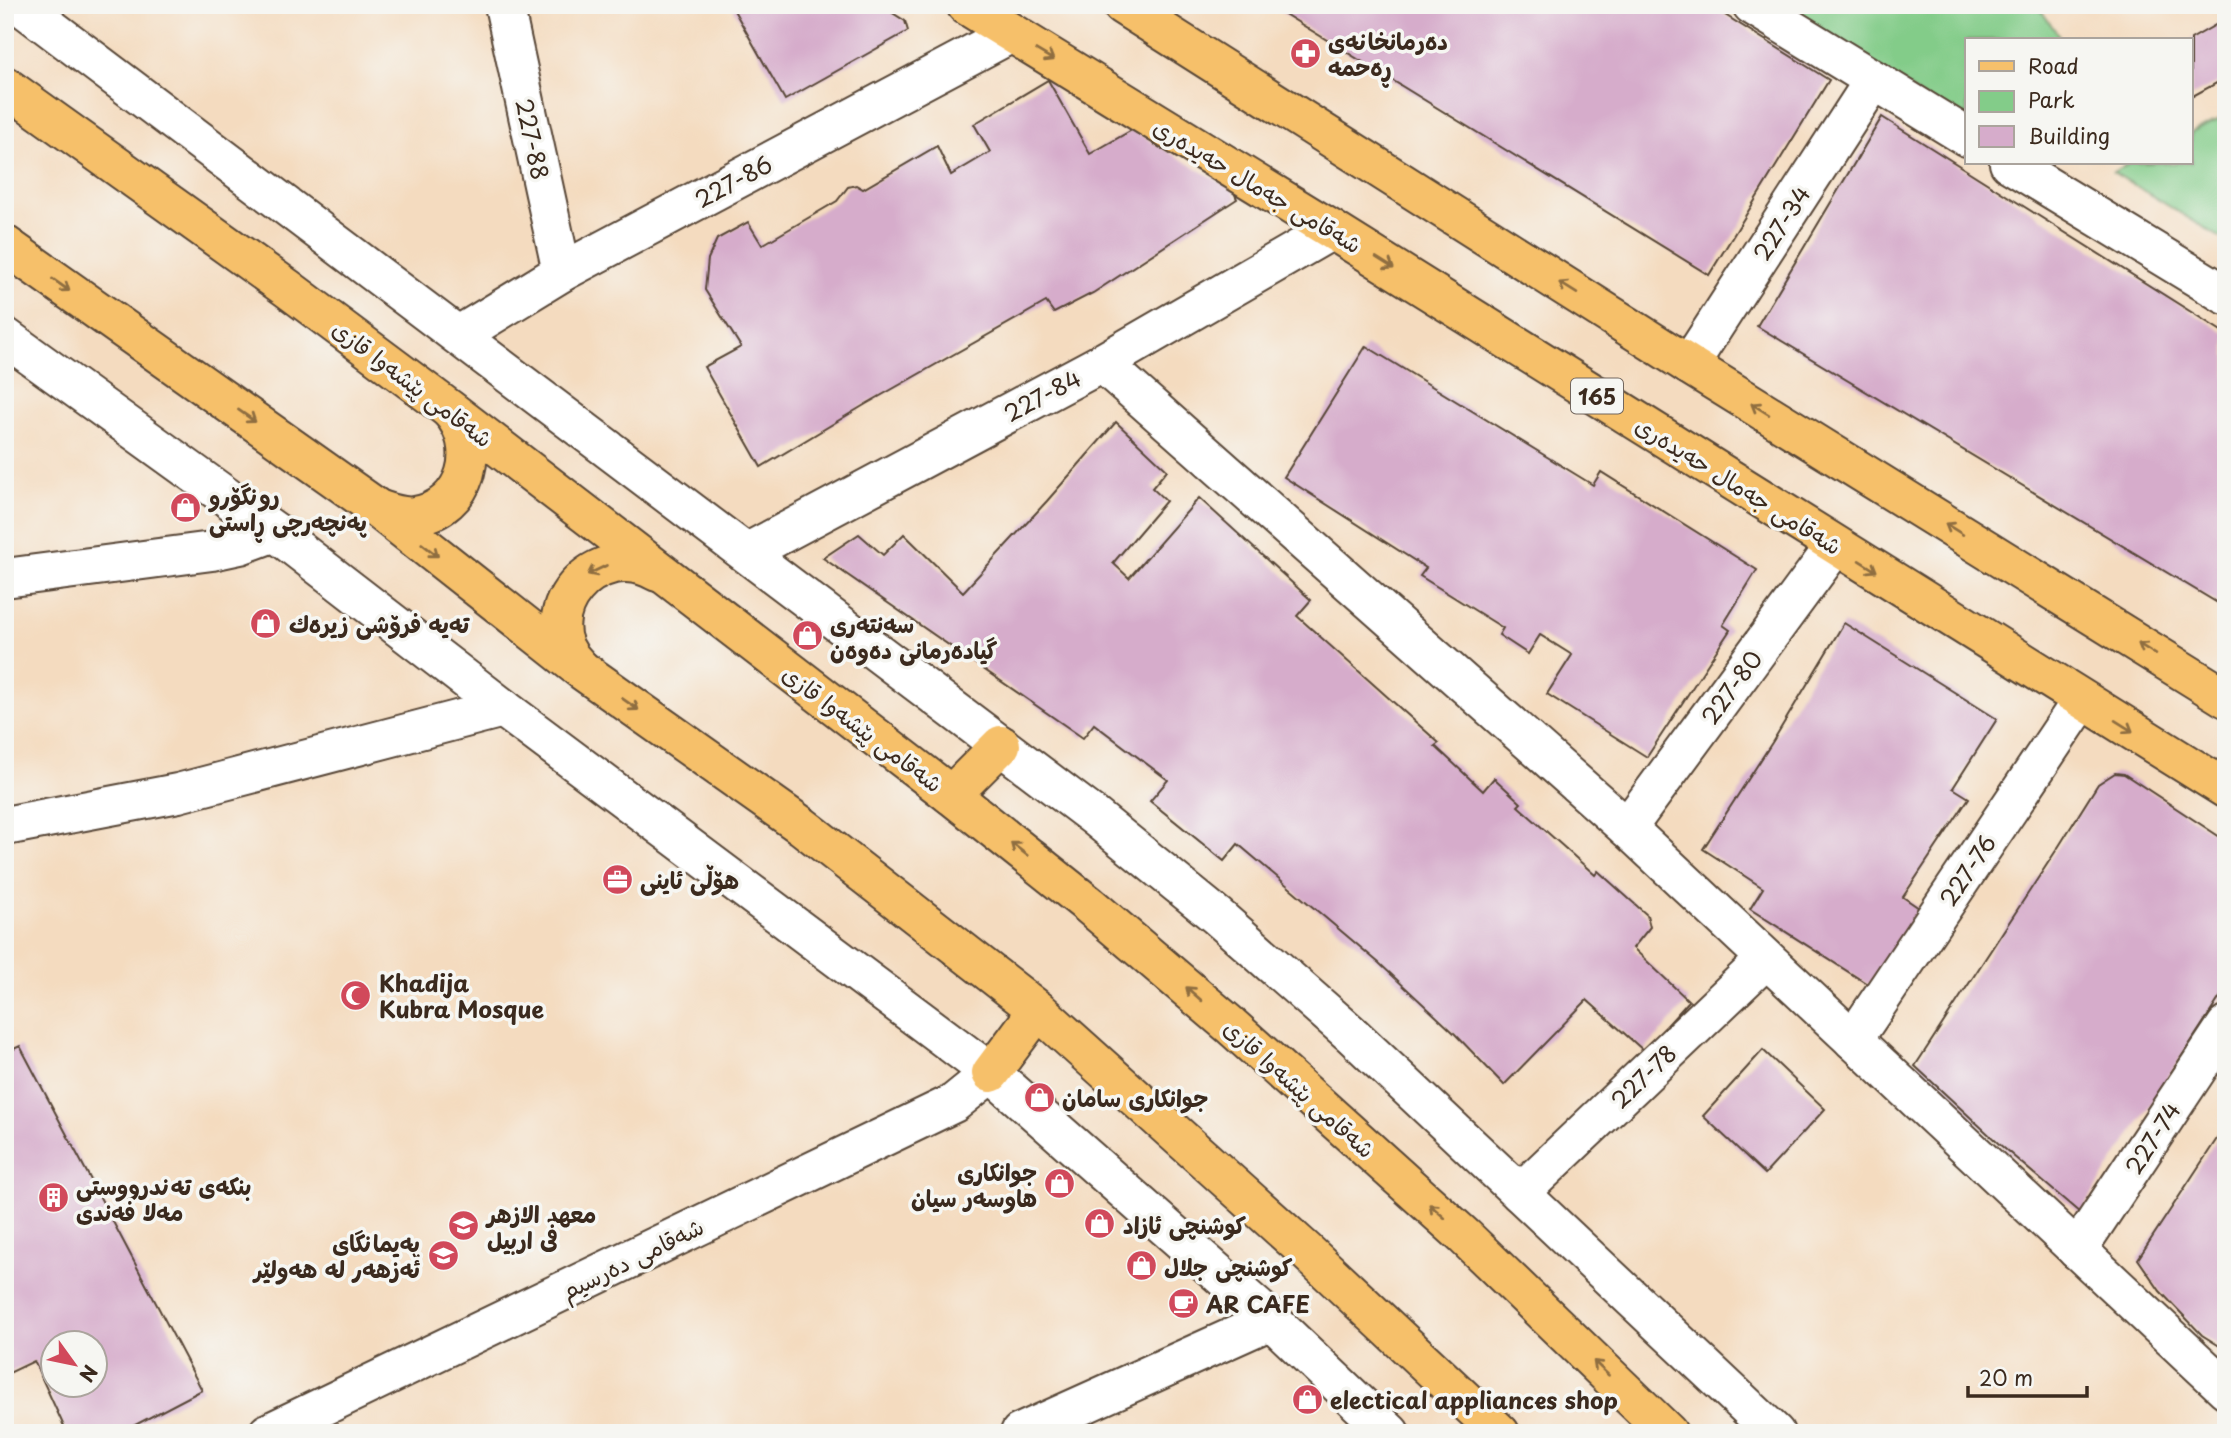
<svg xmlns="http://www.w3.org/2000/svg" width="2231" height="1438" font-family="'Playpen Sans','Playpen Sans Arabic',sans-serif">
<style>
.green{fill:#83cc89;stroke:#5f7b54;stroke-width:2}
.building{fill:#d6accb;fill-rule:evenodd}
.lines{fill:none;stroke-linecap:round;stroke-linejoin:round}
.minor-casing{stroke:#574536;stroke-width:42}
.major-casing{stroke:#574536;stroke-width:42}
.highway-casing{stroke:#574536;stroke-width:42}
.minor{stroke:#fff;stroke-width:38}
.major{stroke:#f6c06b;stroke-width:38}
.highway{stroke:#f6c06b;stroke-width:38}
.oneway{stroke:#8f6e41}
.labels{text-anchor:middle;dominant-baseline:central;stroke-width:7;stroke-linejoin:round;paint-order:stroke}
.shield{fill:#f6f6f2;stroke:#73675e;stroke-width:2}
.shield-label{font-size:21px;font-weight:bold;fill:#3b2a1e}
.poi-label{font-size:23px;font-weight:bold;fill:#3b2a1e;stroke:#f6f6f2;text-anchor:start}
.street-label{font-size:23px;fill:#3b2a1e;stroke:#f6f6f2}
</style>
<rect width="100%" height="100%" fill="#f6f6f2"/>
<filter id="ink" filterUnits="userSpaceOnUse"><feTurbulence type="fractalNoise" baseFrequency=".0143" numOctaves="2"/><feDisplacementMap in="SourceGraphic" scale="14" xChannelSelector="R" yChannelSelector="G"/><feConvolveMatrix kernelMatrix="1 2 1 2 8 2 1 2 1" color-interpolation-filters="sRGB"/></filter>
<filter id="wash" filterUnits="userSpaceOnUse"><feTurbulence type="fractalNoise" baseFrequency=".00686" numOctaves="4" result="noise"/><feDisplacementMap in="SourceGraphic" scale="28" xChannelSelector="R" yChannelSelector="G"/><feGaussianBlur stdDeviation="1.57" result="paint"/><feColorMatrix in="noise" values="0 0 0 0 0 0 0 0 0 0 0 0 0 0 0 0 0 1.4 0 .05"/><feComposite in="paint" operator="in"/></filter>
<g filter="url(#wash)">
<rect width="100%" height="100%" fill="#f4dbbf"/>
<!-- green -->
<g class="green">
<polygon points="1800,5 2037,5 2062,40 1967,40 1967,125 1789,12"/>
<polygon points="2226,116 2226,241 2113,172 2131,163 2191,163 2191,133"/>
</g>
<g id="blocks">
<!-- building -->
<g class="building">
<polygon points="731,5 880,5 905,21 908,31 785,100"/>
<polygon points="1270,5 1709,5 1829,80 1709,275"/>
<polygon points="2226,19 2226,78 2191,97 2191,39"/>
<polygon points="1048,80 1090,154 1132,130 1233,190 1237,199 1093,293 1054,313 1046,302 866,404 761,467 704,367 741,347 705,290 708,259 717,239 748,222 762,245 837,201 848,187 856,185 863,189 937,146 951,175 990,152 974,124"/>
<polygon points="1882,117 2226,334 2226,608 1757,326"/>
<polygon points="1366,346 1593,485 1601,472 1757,570 1723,625 1730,630 1647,757 1547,694 1572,655 1540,635 1528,654 1499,635 1503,628 1420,576 1426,568 1284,477"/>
<polygon points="1116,422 1167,470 1152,488 1166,501 1113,563 1129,578 1199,498 1311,600 1297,616 1439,743 1435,746 1483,791 1494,778 1521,803 1518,806 1595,875 1598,871 1647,915 1650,927 1633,948 1689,1001 1644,1051 1587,1000 1504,1085 1454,1033 1379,963 1238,844 1224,861 1150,801 1168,780 1094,724 1083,738 823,558 859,534 883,555 904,534 963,592 1047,501"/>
<polygon points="1844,623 1997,719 1953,788 1969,798 1903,897 1919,908 1869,985 1750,909 1763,888 1703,849 1773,741"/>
<polygon points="2115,773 2124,774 2226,841 2226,988 2080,1213 1998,1143 1915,1066 2059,846 2098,784"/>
<path d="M20 1046 202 1390 120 1433H67L34 1361 5 1375V1053ZM52 1344H94V1386H52Z"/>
<polygon points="1763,1050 1825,1109 1765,1174 1703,1116"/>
<polygon points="2226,1125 2226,1350 2202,1335 2160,1291 2138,1259"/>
</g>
</g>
</g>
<g filter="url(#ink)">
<use href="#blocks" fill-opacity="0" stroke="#574536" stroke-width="2"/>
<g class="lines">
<defs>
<g id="minor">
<polyline points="20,5 1094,816 1217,916 1351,1034 1775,1433"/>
<polyline points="504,5 562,272"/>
<polyline points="1752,5 1967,137"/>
<polyline points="2009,163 2226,295"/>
<polyline points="459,335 562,272 1010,34"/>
<polyline points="5,337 275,532 503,708 991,1073 1271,1320 1390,1433"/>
<polyline points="1102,363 1627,828 2226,1389"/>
<polyline points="1689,365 1874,80"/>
<polyline points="748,552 1102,363 1332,230"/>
<polyline points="5,578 212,551 240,545 275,532"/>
<polyline points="5,826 178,793 503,708"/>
<polyline points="1627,828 1835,546"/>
<polyline points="1853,1040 2082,700"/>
<polyline points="1520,1193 1766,959"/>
<polyline points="2077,1250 2226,1026"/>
<polyline points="268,1433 954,1103 991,1073"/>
<polyline points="1020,1433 1271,1320"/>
</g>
<g id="major">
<polyline points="966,5 1332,230 2226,789"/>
<polyline points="1122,5 1689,365 2226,698"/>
</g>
<g id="highway">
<polyline points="5,86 287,288 449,409 951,795 1089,905 1230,1025 1464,1236 1668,1433"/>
<polyline points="5,245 378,509 583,671 802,826 1038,1010 1306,1251 1500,1433"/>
<path d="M378 509C390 513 402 518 415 516 468 508 483 446 450 410"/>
<path d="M578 666C527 617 596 536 657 572"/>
<polyline points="951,795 1001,745"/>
<polyline points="991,1073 1038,1010"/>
</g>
</defs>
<!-- minor casing -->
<use href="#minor" class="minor-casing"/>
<!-- major casing -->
<use href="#major" class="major-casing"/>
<!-- highway casing -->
<use href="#highway" class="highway-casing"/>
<!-- minor -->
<use href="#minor" class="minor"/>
<!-- major -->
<use href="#major" class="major"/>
<!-- highway -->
<use href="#highway" class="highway"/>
</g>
<!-- one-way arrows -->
<defs><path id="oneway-shaft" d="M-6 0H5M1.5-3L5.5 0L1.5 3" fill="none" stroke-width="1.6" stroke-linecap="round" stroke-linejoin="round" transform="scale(1.75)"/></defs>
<g class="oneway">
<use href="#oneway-shaft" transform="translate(1045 55) rotate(31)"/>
<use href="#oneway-shaft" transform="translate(1385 263) rotate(32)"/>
<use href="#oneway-shaft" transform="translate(61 285) rotate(35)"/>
<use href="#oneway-shaft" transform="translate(1568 288) rotate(-148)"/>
<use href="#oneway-shaft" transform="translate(1760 409) rotate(-148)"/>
<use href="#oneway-shaft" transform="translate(247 416) rotate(35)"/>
<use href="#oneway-shaft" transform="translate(1954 529) rotate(-148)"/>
<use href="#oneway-shaft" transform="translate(430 550) rotate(38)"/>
<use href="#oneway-shaft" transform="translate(1868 566) rotate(32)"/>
<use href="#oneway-shaft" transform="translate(597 570) rotate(154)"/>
<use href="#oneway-shaft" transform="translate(2147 649) rotate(-148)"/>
<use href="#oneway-shaft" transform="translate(630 704) rotate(35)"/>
<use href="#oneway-shaft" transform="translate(2124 726) rotate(32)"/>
<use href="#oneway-shaft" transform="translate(1019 849) rotate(-142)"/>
<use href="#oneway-shaft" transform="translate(1194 994) rotate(-139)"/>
<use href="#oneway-shaft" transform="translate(1437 1211) rotate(-138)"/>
<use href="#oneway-shaft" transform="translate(1601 1368) rotate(-136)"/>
</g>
</g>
<!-- icons -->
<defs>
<symbol id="pharmacy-disc" viewBox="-11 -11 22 22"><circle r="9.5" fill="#d1495b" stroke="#f6f6f2"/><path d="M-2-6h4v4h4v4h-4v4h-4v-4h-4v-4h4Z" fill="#fff"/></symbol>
<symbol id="shop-disc" viewBox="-11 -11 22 22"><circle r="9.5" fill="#d1495b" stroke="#f6f6f2"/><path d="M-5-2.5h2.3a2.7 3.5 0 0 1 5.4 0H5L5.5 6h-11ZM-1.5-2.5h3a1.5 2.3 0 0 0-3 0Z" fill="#fff"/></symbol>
<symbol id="office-disc" viewBox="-11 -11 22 22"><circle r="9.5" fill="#d1495b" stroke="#f6f6f2"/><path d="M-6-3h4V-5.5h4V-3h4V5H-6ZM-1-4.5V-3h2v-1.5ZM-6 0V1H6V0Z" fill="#fff"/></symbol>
<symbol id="mosque-disc" viewBox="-11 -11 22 22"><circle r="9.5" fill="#d1495b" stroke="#f6f6f2"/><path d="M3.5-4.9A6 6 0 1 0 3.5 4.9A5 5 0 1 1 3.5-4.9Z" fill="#fff"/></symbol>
<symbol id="building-disc" viewBox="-11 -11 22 22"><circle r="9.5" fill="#d1495b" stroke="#f6f6f2"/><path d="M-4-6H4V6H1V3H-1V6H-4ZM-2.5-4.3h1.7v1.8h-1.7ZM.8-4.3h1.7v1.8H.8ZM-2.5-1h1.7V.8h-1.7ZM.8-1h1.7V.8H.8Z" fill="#fff"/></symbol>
<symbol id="school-disc" viewBox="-11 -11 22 22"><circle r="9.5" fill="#d1495b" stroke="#f6f6f2"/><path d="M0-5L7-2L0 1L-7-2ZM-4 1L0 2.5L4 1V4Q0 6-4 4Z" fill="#fff"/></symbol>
<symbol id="cafe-disc" viewBox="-11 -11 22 22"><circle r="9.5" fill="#d1495b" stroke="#f6f6f2"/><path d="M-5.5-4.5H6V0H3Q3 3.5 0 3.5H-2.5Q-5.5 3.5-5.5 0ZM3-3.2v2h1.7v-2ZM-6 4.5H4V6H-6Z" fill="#fff"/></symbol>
</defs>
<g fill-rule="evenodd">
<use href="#pharmacy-disc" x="1288" y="36" width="35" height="35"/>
<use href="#shop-disc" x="168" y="490" width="35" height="35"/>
<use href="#shop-disc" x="248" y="606" width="35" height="35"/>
<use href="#shop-disc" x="790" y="618" width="35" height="35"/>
<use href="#office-disc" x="600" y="862" width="35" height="35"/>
<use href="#mosque-disc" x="338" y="978" width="35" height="35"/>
<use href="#shop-disc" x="1022" y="1080" width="35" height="35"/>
<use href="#shop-disc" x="1042" y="1166" width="35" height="35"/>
<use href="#building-disc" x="36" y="1180" width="35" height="35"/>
<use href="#shop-disc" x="1082" y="1206" width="35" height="35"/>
<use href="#school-disc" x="446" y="1208" width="35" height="35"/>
<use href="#school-disc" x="426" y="1238" width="35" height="35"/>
<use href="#shop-disc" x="1124" y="1248" width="35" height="35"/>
<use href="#cafe-disc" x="1166" y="1286" width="35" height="35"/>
<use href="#shop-disc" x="1290" y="1382" width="35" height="35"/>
</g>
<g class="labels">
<!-- shield labels -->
<rect class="shield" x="1571" y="378.5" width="52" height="35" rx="5"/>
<g class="shield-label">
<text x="1597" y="396">165</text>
</g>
<!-- poi labels -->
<g class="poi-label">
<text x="1328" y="40">دەرمانخانەی<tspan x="1328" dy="26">ڕەحمە</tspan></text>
<text x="209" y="495">رونگۆرو<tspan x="209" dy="26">پەنچەرچی ڕاستی</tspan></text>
<text x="289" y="623">تەیە فرۆشی زیرەك</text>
<text x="830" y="623">سەنتەری<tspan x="830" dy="26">گیادەرمانی دەوەن</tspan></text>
<text x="640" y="879">هۆڵی ئاینی</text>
<text x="379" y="982">Khadija<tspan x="379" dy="26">Kubra Mosque</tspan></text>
<text x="1062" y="1097">جوانکاری سامان</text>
<text x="1037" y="1171" text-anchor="end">جوانکاری<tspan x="1037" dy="26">هاوسەر سیان</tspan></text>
<text x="76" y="1185">بنکەی تەندرووستی<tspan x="76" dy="26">مەلا فەندی</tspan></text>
<text x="487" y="1213">معهد الازهر<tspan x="487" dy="26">فی اربیل</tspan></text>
<text x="1123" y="1224">کوشنچی ئازاد</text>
<text x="420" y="1242" text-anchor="end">پەیمانگای<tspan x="420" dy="26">ئەزهەر لە هەولێر</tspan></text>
<text x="1164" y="1266">کوشنچی جلال</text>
<text x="1206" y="1303">AR CAFE</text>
<text x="1330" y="1399">electical appliances shop</text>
</g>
<!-- street labels -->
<g class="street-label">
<text transform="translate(533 139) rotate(78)">227-88</text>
<text transform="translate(733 181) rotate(-28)">227-86</text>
<text transform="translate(1258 185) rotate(31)">شەقامی جەمال حەیدەری</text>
<text transform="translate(1781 223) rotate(-57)">227-34</text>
<text transform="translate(413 383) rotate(37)">شەقامی پێشەوا قازی</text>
<text transform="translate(1042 395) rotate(-28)">227-84</text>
<text transform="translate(1739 485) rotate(32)">شەقامی جەمال حەیدەری</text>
<text transform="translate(1731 687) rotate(-54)">227-80</text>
<text transform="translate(863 728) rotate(37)">شەقامی پێشەوا قازی</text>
<text transform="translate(1967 870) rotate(-56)">227-76</text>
<text transform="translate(1643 1076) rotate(-44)">227-78</text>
<text transform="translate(1300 1088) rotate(42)">شەقامی پێشەوا قازی</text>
<text transform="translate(2152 1138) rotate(-57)">227-74</text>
<text transform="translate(632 1258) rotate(-26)">شەقامی دەرسیم</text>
</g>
</g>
<!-- margin -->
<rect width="2231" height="1438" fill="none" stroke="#f6f6f2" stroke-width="28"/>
<!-- legend -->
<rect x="1965" y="38" width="228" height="126" fill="#f6f6f2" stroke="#aba49d" stroke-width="2"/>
<rect x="1979" y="61" width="35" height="10" fill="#f6c06b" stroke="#aba49d" stroke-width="2"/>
<text x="2028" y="74" font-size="21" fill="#3b2a1e">Road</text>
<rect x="1979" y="91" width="35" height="21" fill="#83cc89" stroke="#aba49d" stroke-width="2"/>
<text x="2028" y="108" font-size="21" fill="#3b2a1e">Park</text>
<rect x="1979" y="126" width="35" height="21" fill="#d6accb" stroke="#aba49d" stroke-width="2"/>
<text x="2028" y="144" font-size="21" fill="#3b2a1e">Building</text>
<!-- north arrow -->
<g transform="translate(74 1364) rotate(123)"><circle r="33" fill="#f6f6f2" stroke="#aba49d" stroke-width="2"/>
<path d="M0-5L12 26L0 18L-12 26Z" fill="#d1495b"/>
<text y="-10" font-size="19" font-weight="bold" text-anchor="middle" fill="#3b2a1e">N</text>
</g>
<!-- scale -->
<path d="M1968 1386v10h119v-10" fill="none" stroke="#3b2a1e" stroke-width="3.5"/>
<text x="1979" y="1386" font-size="21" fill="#3b2a1e" stroke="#f6f6f2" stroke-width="5" paint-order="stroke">20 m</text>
</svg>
